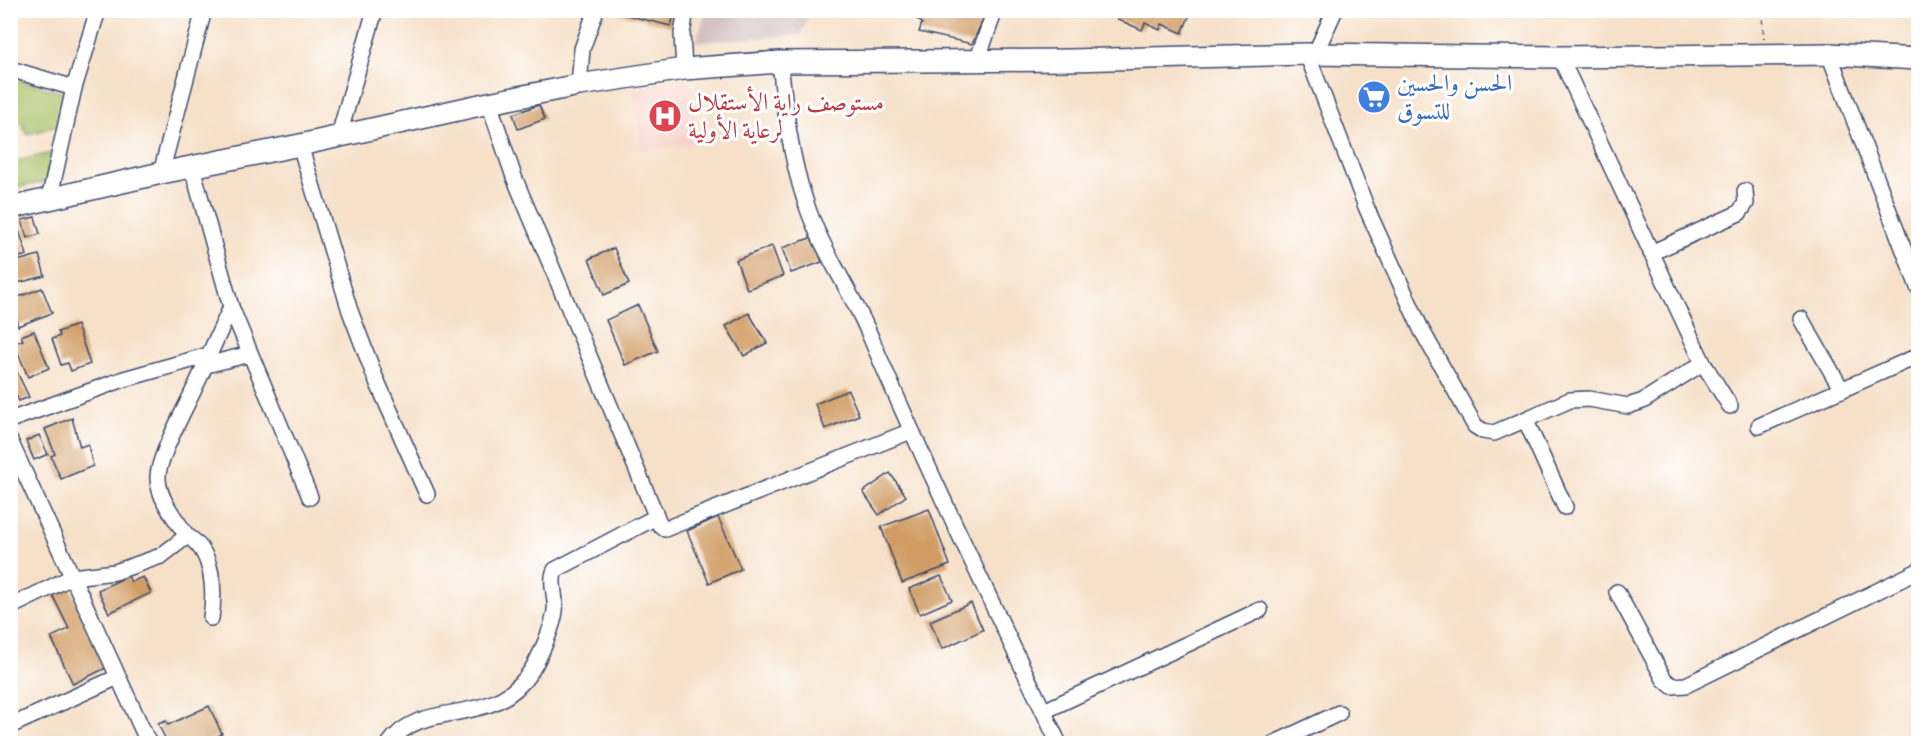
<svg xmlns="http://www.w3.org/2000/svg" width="1929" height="754" font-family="Alegreya,Amiri,serif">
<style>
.built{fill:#f7d1c8}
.industrial{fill:#d2bfc0}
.green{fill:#a9c065;stroke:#627862;stroke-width:1.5}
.building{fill:#d09c64}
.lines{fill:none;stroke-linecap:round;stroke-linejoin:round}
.minor-casing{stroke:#3c4a6e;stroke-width:18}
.secondary-casing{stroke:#3c4a6e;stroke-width:24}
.path{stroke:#3c4a6e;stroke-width:2;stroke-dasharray:4.5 4.5;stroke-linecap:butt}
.minor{stroke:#fff;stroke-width:15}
.secondary{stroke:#fff;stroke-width:21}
.labels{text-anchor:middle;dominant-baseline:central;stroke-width:6;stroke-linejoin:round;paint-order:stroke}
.shop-label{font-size:24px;fill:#366cbe;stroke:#fff;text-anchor:start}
.health-label{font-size:24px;fill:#be3a42;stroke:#fff;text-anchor:start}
</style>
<rect width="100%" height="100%" fill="#fff"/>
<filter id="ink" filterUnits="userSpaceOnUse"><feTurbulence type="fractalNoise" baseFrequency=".0167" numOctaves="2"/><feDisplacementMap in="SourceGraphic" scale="12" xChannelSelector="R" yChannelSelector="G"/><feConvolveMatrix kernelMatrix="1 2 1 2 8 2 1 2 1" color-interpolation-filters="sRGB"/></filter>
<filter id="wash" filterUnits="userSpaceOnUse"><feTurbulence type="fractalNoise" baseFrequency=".008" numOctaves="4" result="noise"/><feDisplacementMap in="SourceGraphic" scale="24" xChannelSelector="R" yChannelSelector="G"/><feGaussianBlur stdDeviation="1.35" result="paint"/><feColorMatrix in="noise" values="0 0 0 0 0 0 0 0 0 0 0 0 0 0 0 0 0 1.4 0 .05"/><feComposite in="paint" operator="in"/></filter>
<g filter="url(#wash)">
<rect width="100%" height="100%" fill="#f6e0c7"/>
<!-- built -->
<polygon class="built" points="689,81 698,143 642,151 633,89"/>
<!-- industrial -->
<polygon class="industrial" points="706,11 706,10 810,11 801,35 696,42"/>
<!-- green -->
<g class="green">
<polygon points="10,77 67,94 58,126 27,134 21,122 11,124"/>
<polygon points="56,152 48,181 11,189 10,162"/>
</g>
<g id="blocks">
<!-- building -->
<g class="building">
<polygon points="618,10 675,10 671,26 618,13"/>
<polygon points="920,10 930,11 987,10 972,44 919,32 922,23 917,19"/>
<polygon points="1107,10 1192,10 1182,33 1162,24 1160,30 1145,23 1142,30 1117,19 1118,15"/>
<polygon points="539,105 545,119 518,129 513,114"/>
<polygon points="35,217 40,234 27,238 22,220"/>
<polygon points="16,221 27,255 10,260 10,223"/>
<polygon points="813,237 822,262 791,273 782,248"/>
<polygon points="772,246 783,276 747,289 736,260"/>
<polygon points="614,248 629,284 604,295 589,259"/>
<polygon points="39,255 45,276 10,285 10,263"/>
<polygon points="42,288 52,313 18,326 10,300"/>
<polygon points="638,305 658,351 625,365 606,320"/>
<polygon points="749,313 767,343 744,356 726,326"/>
<polygon points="77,325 90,364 71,371 68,363 61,365 52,339 60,336 58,332"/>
<polygon points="34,331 49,368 28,377 14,343 23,340 21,336"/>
<polygon points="17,372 29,397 19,401 17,397 10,400 10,375"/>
<polygon points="848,390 859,415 825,429 815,404"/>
<polygon points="72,418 80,447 88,444 93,466 61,479 51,456 55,454 45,429"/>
<polygon points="39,435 48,454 34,460 26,441"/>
<polygon points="890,473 906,496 879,515 863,492"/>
<polygon points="929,509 950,565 902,583 881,527"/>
<polygon points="718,517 741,569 709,583 687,531"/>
<polygon points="128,576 131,582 143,577 151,593 109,613 98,590"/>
<polygon points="941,576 952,600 920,614 909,589"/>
<polygon points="69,586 108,667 73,684 51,637 69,629 52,594"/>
<polygon points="971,603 983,630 942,649 930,621"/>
<polygon points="209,706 222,734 201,744 168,744 158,724 166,721 168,725"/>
</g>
</g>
</g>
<g filter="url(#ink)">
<use href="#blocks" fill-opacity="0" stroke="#3c4a6e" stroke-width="1.5"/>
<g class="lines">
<defs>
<g id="minor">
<polyline points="1307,54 1367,209 1421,329 1475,426 1483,431 1494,433 1570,400 1589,399 1628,406 1643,401 1703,363"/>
<polyline points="1315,54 1335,10"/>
<polyline points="1829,54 1918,287"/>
<polyline points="1560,57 1703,363 1730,406"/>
<polyline points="977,61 995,10"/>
<path d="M780 62C785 108 790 156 805 200 819 246 849 287 868 331 927 470 994 607 1059 744"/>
<polyline points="10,69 74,88"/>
<polyline points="684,69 682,34 686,10"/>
<polyline points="579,85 582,49 596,10"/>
<polyline points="489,103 514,177 660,525 665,529 911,431"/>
<polyline points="339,135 375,10"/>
<polyline points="300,145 350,311 375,377 427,494"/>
<polyline points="192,167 231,307 310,497"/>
<polyline points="161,173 204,10"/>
<polyline points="49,200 74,88 98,10"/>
<polyline points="1651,253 1739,213 1746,203 1745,191"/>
<polyline points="1801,319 1842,390"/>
<polyline points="206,365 250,354"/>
<polyline points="10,420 124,379 209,355 231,307"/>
<polyline points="1526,421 1565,507"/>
<polyline points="1759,426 1918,356"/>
<polyline points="10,441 149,744"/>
<path d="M187 536C214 551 215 592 211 618"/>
<polyline points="1617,592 1664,679 1672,686 1686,685 1918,571"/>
<path d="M10 607 72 577 115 572 161 556 187 536C176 519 159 500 158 479 156 456 199 386 209 355"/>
<polyline points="1044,711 1260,610"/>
<polyline points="10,726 118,677"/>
<path d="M389 744C424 695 491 732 531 671 540 657 553 627 555 611 557 597 549 583 555 570L656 517"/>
<polyline points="1273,744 1339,713"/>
</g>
<polyline id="secondary" points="10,208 161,173 300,145 489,103 579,85 684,69 780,62 1070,60 1307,54 1560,57 1829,54 1918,59"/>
</defs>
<!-- minor casing -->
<use href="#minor" class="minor-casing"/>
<!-- secondary casing -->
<use href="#secondary" class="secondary-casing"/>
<!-- path -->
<polyline class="path" points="1762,10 1764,38"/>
<!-- minor -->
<use href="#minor" class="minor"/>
<!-- secondary -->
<use href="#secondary" class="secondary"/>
</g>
</g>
<!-- icons -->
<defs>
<symbol id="supermarket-disc" viewBox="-11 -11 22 22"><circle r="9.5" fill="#3f7fe0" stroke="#fff"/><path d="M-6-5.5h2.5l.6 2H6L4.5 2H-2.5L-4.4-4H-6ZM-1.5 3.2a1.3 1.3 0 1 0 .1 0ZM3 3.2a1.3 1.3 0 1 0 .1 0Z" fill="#fff"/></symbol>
<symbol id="hospital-disc" viewBox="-11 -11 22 22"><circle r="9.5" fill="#e0444e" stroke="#fff"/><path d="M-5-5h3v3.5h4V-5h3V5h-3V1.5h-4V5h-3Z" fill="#fff"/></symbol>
</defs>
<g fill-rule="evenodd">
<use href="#supermarket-disc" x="1355" y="78" width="38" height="38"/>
<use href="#hospital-disc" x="646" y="97" width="38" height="38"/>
</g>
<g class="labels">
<!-- shop labels -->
<g class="shop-label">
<text x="1397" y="83">الحسن والحسين<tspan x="1397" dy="28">للتسوق</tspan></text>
</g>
<!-- health labels -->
<g class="health-label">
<text x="688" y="102">مستوصف راية الأستقلال<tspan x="688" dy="28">لرعاية الأولية</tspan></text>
</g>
</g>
<!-- margin -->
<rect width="1929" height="754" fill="none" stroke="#fff" stroke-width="36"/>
</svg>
